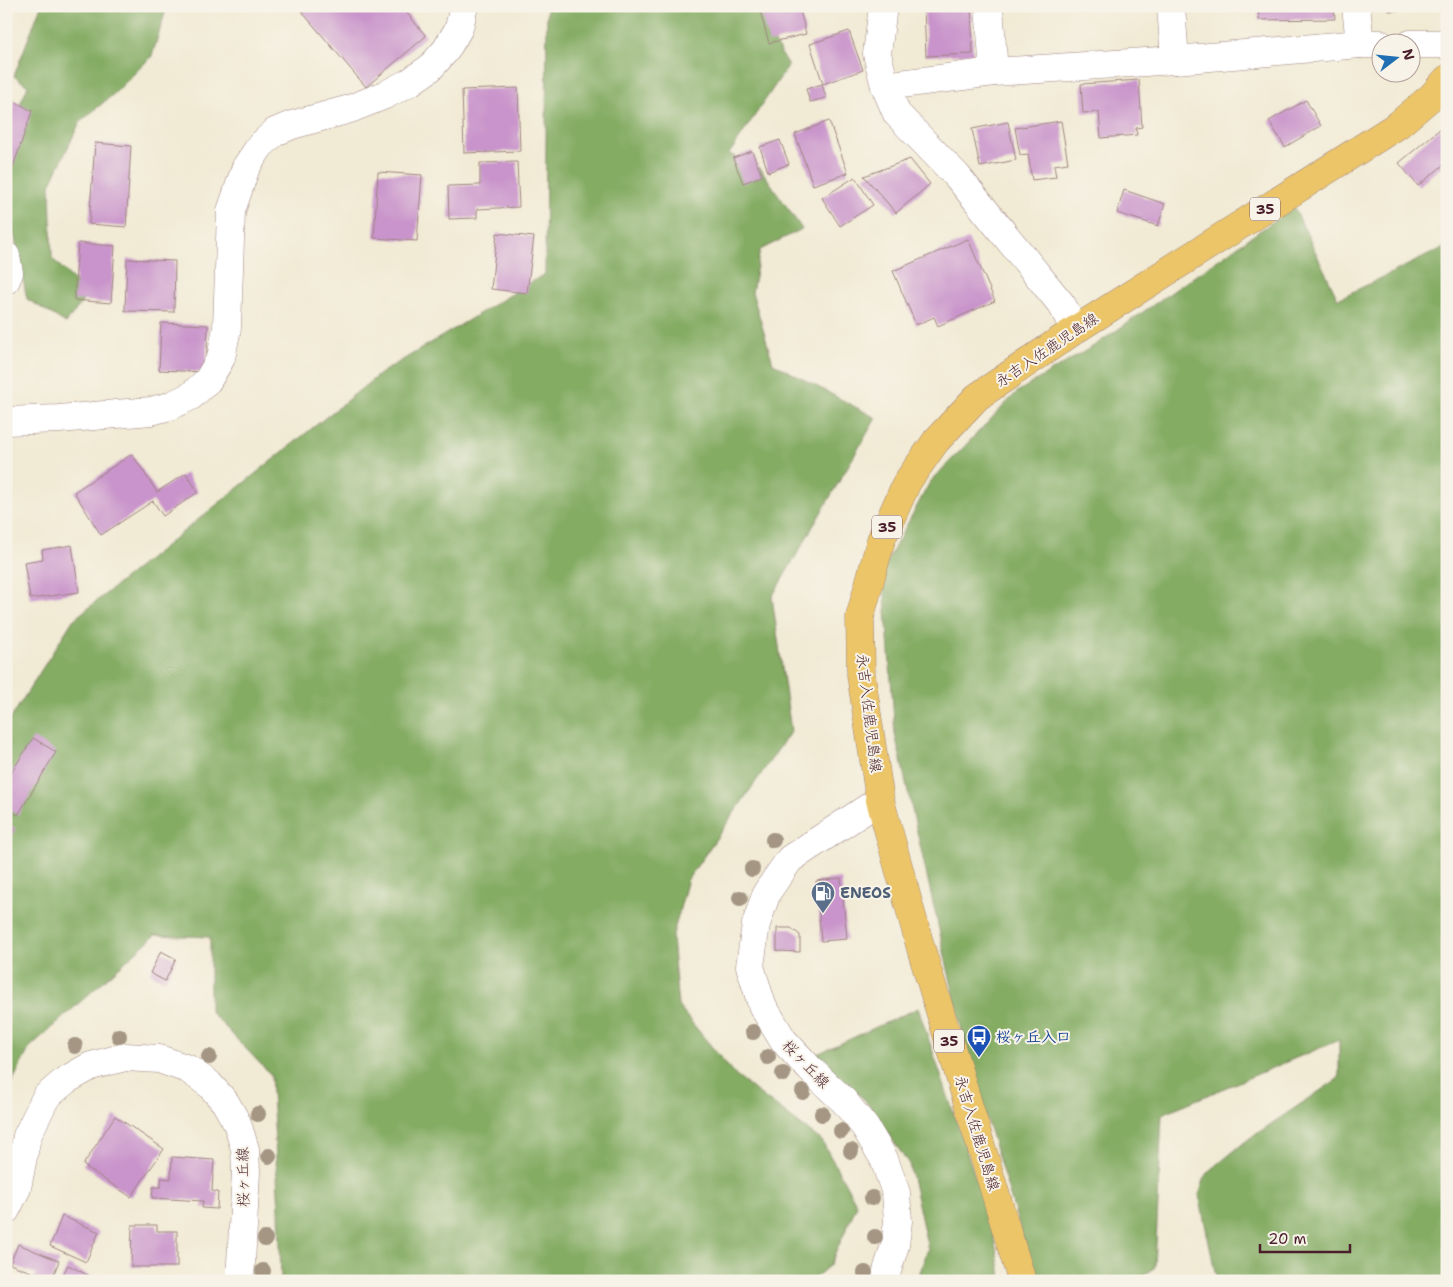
<svg xmlns="http://www.w3.org/2000/svg" width="1453" height="1287" font-family="'Shantell Sans','Klee One',sans-serif">
<style>
.forest{fill:#84ac63;stroke:#676647}
.building{fill:#c994cb}
.lines{fill:none;stroke-linecap:round;stroke-linejoin:round}
.minor-casing{stroke:#9e8480;stroke-width:29}
.major-casing{stroke:#9e8480;stroke-width:29}
.minor{stroke:#fff;stroke-width:28}
.major{stroke:#ecc569;stroke-width:28}
.tree{fill:#a49683}
.labels{text-anchor:middle;dominant-baseline:central;stroke-width:4;stroke-linejoin:round;paint-order:stroke}
.shield{fill:#f7f3e8;stroke:#7e5f64;stroke-width:1}
.shield-label{font-size:14px;font-weight:bold;fill:#4a1f2b}
.street-label{font-size:15px;fill:#4a1f2b;stroke:#f7f3e8}
.service-label{font-size:15px;font-weight:bold;fill:#4e5e75;stroke:#f7f3e8;text-anchor:start}
.transit-label{font-size:15px;font-weight:bold;fill:#164399;stroke:#f7f3e8;text-anchor:start}
</style>
<rect width="100%" height="100%" fill="#f7f3e8"/>
<filter id="ink" filterUnits="userSpaceOnUse"><feTurbulence type="fractalNoise" baseFrequency=".02" numOctaves="2"/><feDisplacementMap in="SourceGraphic" scale="10" xChannelSelector="R" yChannelSelector="G"/><feConvolveMatrix kernelMatrix="1 2 1 2 8 2 1 2 1" color-interpolation-filters="sRGB"/></filter>
<filter id="wash" filterUnits="userSpaceOnUse"><feTurbulence type="fractalNoise" baseFrequency=".0096" numOctaves="4" result="noise"/><feDisplacementMap in="SourceGraphic" scale="20" xChannelSelector="R" yChannelSelector="G"/><feGaussianBlur stdDeviation="1.12" result="paint"/><feColorMatrix in="noise" values="0 0 0 0 0 0 0 0 0 0 0 0 0 0 0 0 0 1.4 0 .05"/><feComposite in="paint" operator="in"/></filter>
<g filter="url(#wash)">
<rect width="100%" height="100%" fill="#f1ead4"/>
<!-- forest -->
<g class="forest">
<polygon points="41,6 167,6 152,56 116,92 80,122 50,185 52,258 88,294 66,323 27,299 13,228 6,223 6,137 28,86 14,76"/>
<polygon points="547,6 755,6 788,66 729,154 760,168 802,229 760,250 752,292 773,363 876,418 772,597 791,731 688,879 672,938 678,1006 736,1076 822,1141 857,1205 830,1265 811,1281 281,1281 279,1209 271,1075 210,1011 210,937 155,935 30,1047 6,1094 6,726 73,620 381,373 545,274"/>
<polygon points="1294,207 1338,299 1447,246 1447,1281 1217,1281 1199,1195 1206,1174 1246,1141 1339,1078 1339,1040 1162,1114 1155,1267 1137,1281 1036,1281 968,1058 895,734 883,569 930,482 1017,392 1097,344"/>
<polygon points="918,1008 992,1226 1002,1281 917,1281 928,1249 909,1164 865,1100 815,1055"/>
</g>
<g id="blocks">
<!-- building -->
<g class="building">
<polygon points="297,6 401,6 426,36 366,87"/>
<polygon points="776,6 799,6 806,34 769,43 760,11"/>
<polygon points="971,6 973,54 926,56 924,8"/>
<polygon points="1258,6 1334,6 1335,19 1259,20"/>
<polygon points="1389,6 1434,6 1434,8 1389,11"/>
<polygon points="849,31 863,70 823,84 810,44"/>
<polygon points="1139,80 1142,127 1136,128 1137,135 1101,138 1099,112 1083,113 1081,84"/>
<polygon points="822,84 826,98 810,102 806,89"/>
<polygon points="518,88 520,151 464,153 462,90"/>
<polygon points="6,96 32,111 13,167 6,163"/>
<polygon points="1306,100 1321,126 1285,147 1269,121"/>
<polygon points="829,121 848,173 813,185 795,134"/>
<polygon points="1061,121 1068,163 1054,165 1056,177 1032,180 1028,154 1020,155 1015,128"/>
<polygon points="1008,122 1016,160 980,167 972,129"/>
<polygon points="1447,123 1447,162 1418,186 1399,163"/>
<polygon points="780,140 789,164 768,172 760,147"/>
<polygon points="95,143 131,146 126,227 89,224"/>
<polygon points="752,151 762,176 743,183 733,158"/>
<polygon points="910,159 930,184 896,213 864,176"/>
<polygon points="517,162 519,207 477,209 477,218 449,219 448,186 480,185 480,163"/>
<polygon points="378,172 422,175 417,241 374,238"/>
<polygon points="855,177 873,205 840,226 822,198"/>
<polygon points="1124,190 1165,204 1158,226 1117,213"/>
<polygon points="497,233 534,237 527,293 491,289"/>
<polygon points="968,239 995,301 938,326 934,317 916,325 893,271"/>
<polygon points="78,243 115,246 111,303 74,300"/>
<polygon points="127,259 175,261 174,312 125,311"/>
<polygon points="161,323 208,325 206,372 159,370"/>
<polygon points="132,454 157,492 186,473 198,492 163,516 153,501 101,535 74,492"/>
<polygon points="72,545 79,592 30,599 24,562 43,559 42,550"/>
<polygon points="33,738 56,752 18,815 6,808 6,781"/>
<polygon points="6,822 16,829 6,841"/>
<polygon points="841,878 847,939 821,941 816,881"/>
<polygon points="777,928 791,928 800,935 800,952 777,951"/>
<polygon points="161,951 176,959 165,981 150,973"/>
<polygon points="115,1116 164,1149 131,1197 83,1165"/>
<polygon points="172,1157 214,1160 212,1191 218,1192 217,1209 202,1208 203,1201 152,1198 153,1187 161,1187 161,1178 171,1179"/>
<polygon points="62,1216 99,1232 86,1262 50,1246"/>
<polygon points="132,1225 157,1225 157,1231 177,1231 177,1267 131,1267"/>
<polygon points="18,1244 59,1261 51,1281 33,1281 36,1274 10,1264"/>
<polygon points="68,1265 99,1281 60,1281"/>
</g>
</g>
</g>
<g filter="url(#ink)">
<use href="#blocks" fill-opacity="0" stroke="#9e8480" stroke-width="1"/>
<g class="lines">
<defs>
<g id="minor">
<polyline points="883,6 877,54 885,86 897,114 957,176 1062,305 1075,330"/>
<polyline points="989,6 994,72"/>
<polyline points="1171,6 1175,60"/>
<polyline points="1356,6 1360,44"/>
<polyline points="1410,44 1447,44"/>
<polyline points="885,86 994,72 1175,60 1360,44 1380,44"/>
<polyline points="6,256 9,273 6,280"/>
<polyline points="6,421 59,419 151,411 170,406 191,396 208,380 221,358 227,328 231,211 246,167 260,146 275,132 292,125 350,109 385,95 410,82 430,68 446,50 459,28 464,6"/>
<polyline points="880,800 790,859 767,892 756,924 750,966 762,1005 783,1040 810,1069 844,1101 865,1127 884,1159 896,1193 898,1221 895,1245 884,1281"/>
<polyline points="6,1210 17,1188 27,1136 46,1097 66,1080 91,1066 125,1057 159,1059 188,1069 209,1084 225,1102 237,1123 245,1149 246,1172 240,1281"/>
</g>
<polyline id="major" points="1022,1281 921,949 880,800 861,675 860,617 881,540 907,482 936,441 977,397 1075,330 1398,125 1432,96 1447,79"/>
</defs>
<!-- minor casing -->
<use href="#minor" class="minor-casing"/>
<!-- major casing -->
<use href="#major" class="major-casing"/>
<!-- minor -->
<use href="#minor" class="minor"/>
<!-- major -->
<use href="#major" class="major"/>
</g>
<!-- trees -->
<g class="tree">
<circle cx="773" cy="840" r="8"/>
<circle cx="752" cy="869" r="8"/>
<circle cx="740" cy="898" r="8"/>
<circle cx="753" cy="1032" r="8"/>
<circle cx="119" cy="1036" r="8"/>
<circle cx="75" cy="1046" r="8"/>
<circle cx="209" cy="1057" r="8"/>
<circle cx="768" cy="1057" r="8"/>
<circle cx="783" cy="1074" r="8"/>
<circle cx="803" cy="1092" r="8"/>
<circle cx="258" cy="1114" r="8"/>
<circle cx="822" cy="1114" r="8"/>
<circle cx="841" cy="1131" r="8"/>
<circle cx="851" cy="1151" r="8"/>
<circle cx="269" cy="1156" r="8"/>
<circle cx="872" cy="1198" r="8"/>
<circle cx="875" cy="1237" r="8"/>
<circle cx="265" cy="1239" r="8"/>
<circle cx="263" cy="1271" r="8"/>
<circle cx="865" cy="1273" r="8"/>
</g>
</g>
<!-- icons -->
<defs>
<symbol id="fuel-pin" viewBox="-11 -11 22 30"><path d="M0 17L-7.5 6A9.5 9.5 0 1 1 7.5 6Z" fill="#5c6f8a" stroke="#f7f3e8"/><path d="M-5.5-6h7V0h2V4h1.3V-2.5L3-4.5l.8-.8L6-3V5H2.5V1h-1V6h-7ZM-4.2-4.7v3.2H.2V-4.7Z" fill="#fff"/></symbol>
<symbol id="bus-pin" viewBox="-11 -11 22 30"><path d="M0 17L-7.5 6A9.5 9.5 0 1 1 7.5 6Z" fill="#1a4fb4" stroke="#f7f3e8"/><path d="M-5-6H5V4H4V6H2V4H-2V6H-4V4H-5ZM-3.5-4V0h7V-4ZM-3.5 1.2v1.5H-2V1.2ZM2 1.2v1.5H3.5V1.2Z" fill="#fff"/></symbol>
</defs>
<g fill-rule="evenodd">
<use href="#fuel-pin" x="809" y="879" width="28" height="38"/>
<use href="#bus-pin" x="965" y="1023" width="28" height="38"/>
</g>
<g class="labels">
<!-- shield labels -->
<g class="shield">
<rect x="1250" y="197.5" width="30" height="23" rx="4"/>
<rect x="872" y="515.5" width="30" height="23" rx="4"/>
<rect x="934" y="1029.5" width="30" height="23" rx="4"/>
</g>
<g class="shield-label">
<text x="1265" y="209">35</text>
<text x="887" y="527">35</text>
<text x="949" y="1041">35</text>
</g>
<!-- street labels -->
<g class="street-label">
<text transform="translate(1047 350) rotate(-34)">永吉入佐鹿児島線</text>
<text transform="translate(869 713) rotate(83)">永吉入佐鹿児島線</text>
<text transform="translate(806 1064) rotate(46)">桜ヶ丘線</text>
<text transform="translate(977 1133) rotate(73)">永吉入佐鹿児島線</text>
<text transform="translate(243 1177) rotate(-91)">桜ヶ丘線</text>
</g>
<!-- service labels -->
<g class="service-label">
<text x="840" y="893">ENEOS</text>
</g>
<!-- transit labels -->
<g class="transit-label">
<text x="996" y="1037">桜ヶ丘入口</text>
</g>
</g>
<!-- margin -->
<rect width="1453" height="1287" fill="none" stroke="#f7f3e8" stroke-width="25"/>
<!-- north arrow -->
<g transform="translate(1396 58) rotate(74)"><circle r="24" fill="#f7f3e8" stroke="#b29e9c"/>
<path d="M0-4L9 19L0 12L-9 19Z" fill="#1f6fb2"/>
<text y="-8" font-size="14" font-weight="bold" text-anchor="middle" fill="#4a1f2b">N</text>
</g>
<!-- scale -->
<path d="M1260 1244v8h90v-8" fill="none" stroke="#4a1f2b" stroke-width="2.5"/>
<text x="1268" y="1244" font-size="15" fill="#4a1f2b" stroke="#f7f3e8" stroke-width="4" paint-order="stroke">20 m</text>
</svg>
